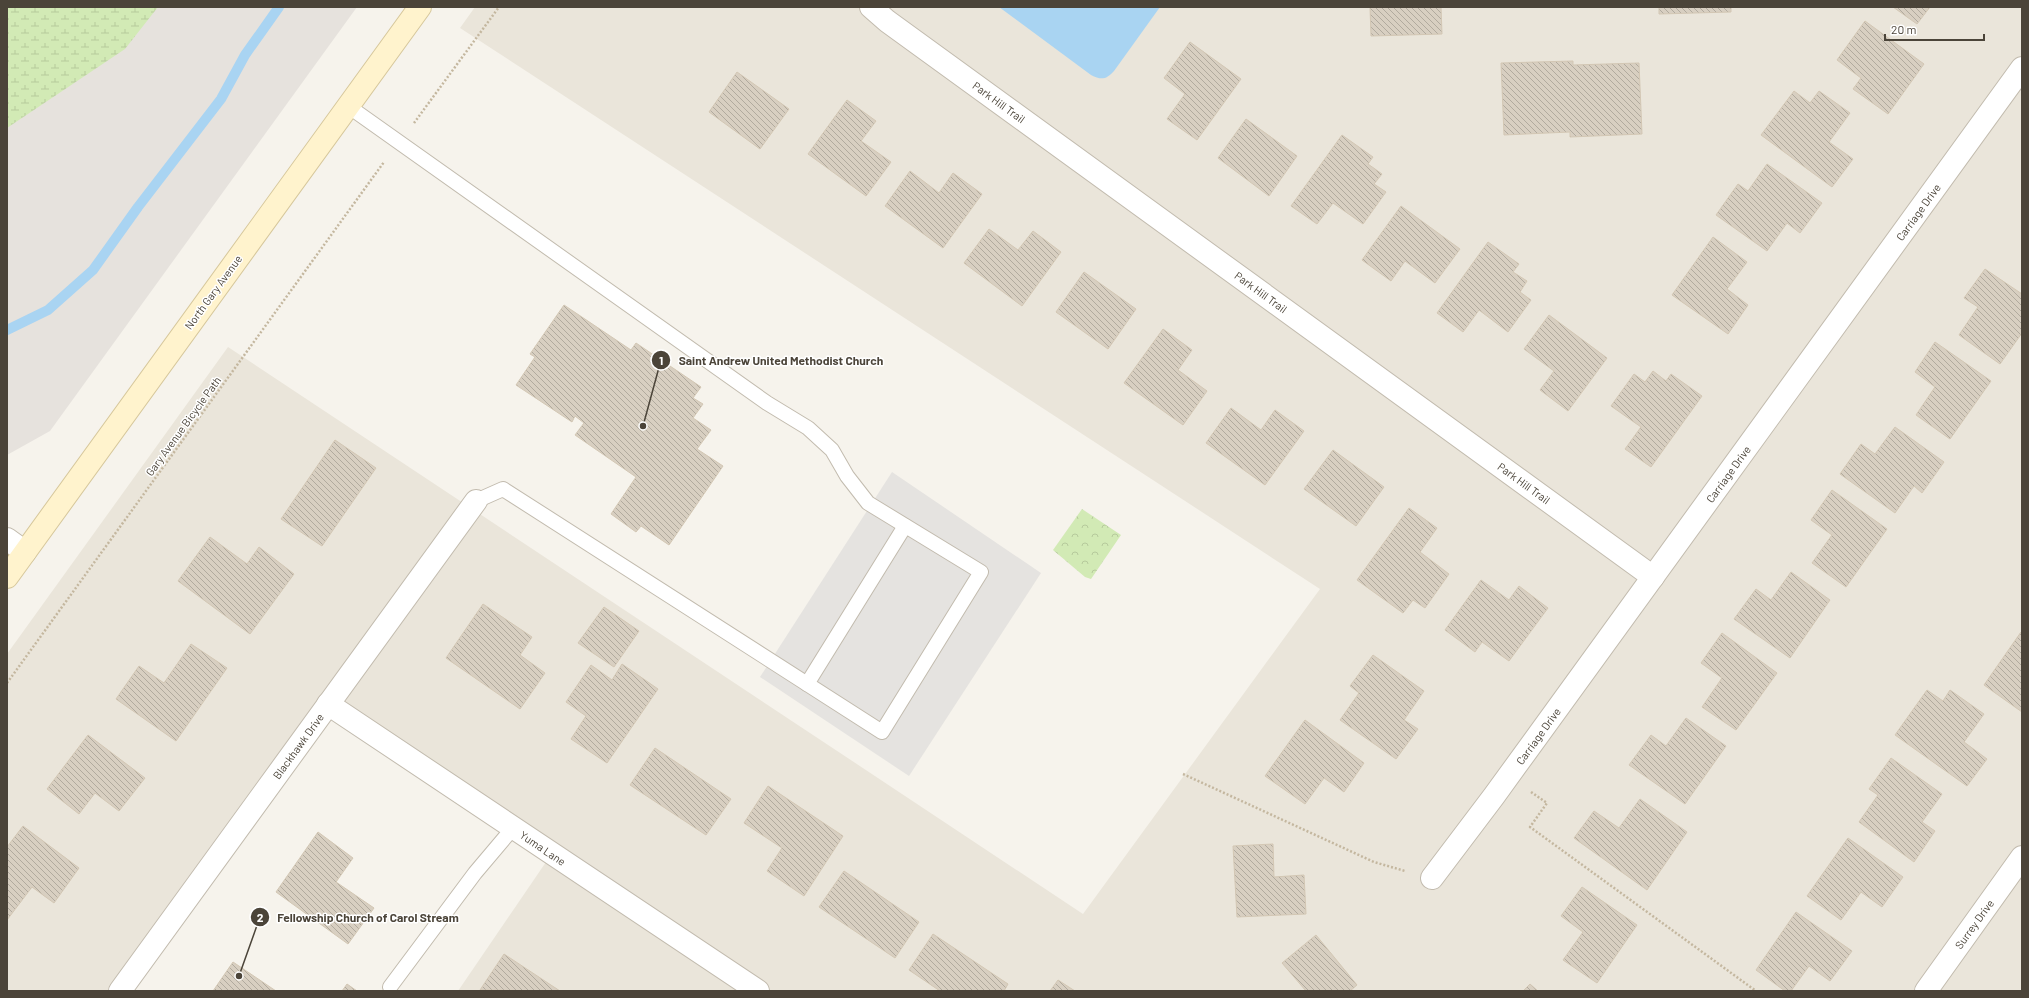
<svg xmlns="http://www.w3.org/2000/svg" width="2029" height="998" font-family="Barlow,sans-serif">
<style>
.residential{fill:#eae5da}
.industrial{fill:#e6e2dd}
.forest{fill:url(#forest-crowns)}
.wetland{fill:url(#wetland-marsh)}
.parking{fill:#e5e3e0}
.water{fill:#a9d4f2}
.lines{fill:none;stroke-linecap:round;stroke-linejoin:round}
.stream{stroke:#a9d4f2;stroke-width:10}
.building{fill:url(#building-back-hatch);stroke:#d3c7b4}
.lane-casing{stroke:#c2bbae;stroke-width:16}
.street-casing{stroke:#c2bbae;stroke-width:24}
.secondary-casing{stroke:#d6c79b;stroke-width:24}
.path{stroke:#c4b79f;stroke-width:2.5;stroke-dasharray:2 2;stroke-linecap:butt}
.lane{stroke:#fff;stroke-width:14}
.street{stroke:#fff;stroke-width:22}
.secondary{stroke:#fff3cd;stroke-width:22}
.labels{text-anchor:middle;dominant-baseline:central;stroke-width:3;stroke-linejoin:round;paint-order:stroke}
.street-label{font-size:11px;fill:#4b4439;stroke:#fff}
.leader{fill:none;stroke:#4b4439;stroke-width:1.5}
.callout-dot{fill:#4b4439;stroke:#fff;stroke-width:1.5}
.mark-label{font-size:12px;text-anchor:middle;font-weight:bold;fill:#fff}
.callout-label{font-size:12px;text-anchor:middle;font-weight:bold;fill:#4b4439;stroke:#fff;stroke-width:3;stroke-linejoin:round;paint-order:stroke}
</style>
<defs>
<pattern id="forest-crowns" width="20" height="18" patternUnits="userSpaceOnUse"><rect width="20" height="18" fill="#d2eab5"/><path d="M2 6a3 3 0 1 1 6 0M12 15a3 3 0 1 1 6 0" fill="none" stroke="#b6ca9c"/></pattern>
<pattern id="wetland-marsh" width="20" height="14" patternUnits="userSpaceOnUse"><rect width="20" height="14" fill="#d2eab5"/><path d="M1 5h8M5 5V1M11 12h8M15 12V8" fill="none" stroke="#b6ca9c"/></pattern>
<pattern id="building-back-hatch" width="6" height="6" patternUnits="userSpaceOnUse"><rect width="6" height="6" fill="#d8cfc1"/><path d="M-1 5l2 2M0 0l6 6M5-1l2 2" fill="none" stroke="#b1aa9e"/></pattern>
</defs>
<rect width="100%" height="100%" fill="#f6f3ec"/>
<!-- residential -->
<polygon class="residential" points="475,7 2022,7 2022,991 458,991 546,862 331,717 131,991 7,991 7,654 228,347 1083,914 1320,589 460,28"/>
<!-- industrial -->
<polygon class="industrial" points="7,7 357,7 50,431 7,455"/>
<!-- forest -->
<polygon class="forest" points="1082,509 1121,535 1091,579 1085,577 1053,550"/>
<!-- wetland -->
<polygon class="wetland" points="7,7 158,7 125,49 7,128"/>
<!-- parking -->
<polygon class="parking" points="892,472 1041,573 909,776 760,677"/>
<!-- water -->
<path class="water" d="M999 7H1160L1114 71C1106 80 1101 80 1091 75Z"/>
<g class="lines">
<!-- stream -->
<polyline class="stream" points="7,330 48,310 93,270 138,207 221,99 245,55 279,7"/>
</g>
<!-- building -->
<g class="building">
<polygon points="1370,7 1441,7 1442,34 1371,36"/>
<polygon points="1659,7 1731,7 1731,12 1659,14"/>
<polygon points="1893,7 1930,7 1917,24"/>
<polygon points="1865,21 1924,64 1888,114 1853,89 1861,78 1837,60"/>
<polygon points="1190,42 1241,79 1197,140 1167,119 1185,94 1164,78"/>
<polygon points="1573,61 1573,65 1639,63 1642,134 1570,137 1570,132 1504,135 1501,63"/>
<polygon points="737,72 789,109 760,149 709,112"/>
<polygon points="1794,91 1810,103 1819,91 1850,113 1829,142 1853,159 1832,187 1761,135"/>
<polygon points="847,100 876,121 861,141 891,162 866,196 808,154"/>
<polygon points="1246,119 1297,156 1269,196 1218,158"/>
<polygon points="1342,135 1373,157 1368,164 1382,174 1374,184 1386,192 1363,224 1333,203 1317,224 1291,206"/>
<polygon points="1767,164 1822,203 1800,233 1787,223 1767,251 1716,215 1738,184 1748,191"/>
<polygon points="910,171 939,193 953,173 982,194 943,248 885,206"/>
<polygon points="1401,206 1460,249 1435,283 1405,261 1391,281 1362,260"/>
<polygon points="989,229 1018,250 1033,231 1061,252 1022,306 964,263"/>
<polygon points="1713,237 1747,262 1727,289 1748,305 1728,334 1672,295"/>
<polygon points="1488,242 1519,264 1513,272 1527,281 1520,292 1531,300 1508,332 1479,310 1463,332 1437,313"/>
<polygon points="1985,269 2022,294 2022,333 2000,364 1959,335 1978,307 1964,298"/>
<polygon points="1084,272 1136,309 1108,349 1056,312"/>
<polygon points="564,305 631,350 636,343 701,387 693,398 703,404 693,418 711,430 697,449 723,466 669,545 641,526 636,532 611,514 636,477 575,435 584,423 575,416 572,422 516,385 535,357 530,354"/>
<polygon points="1549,315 1607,358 1568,411 1540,390 1554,371 1524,349"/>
<polygon points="1163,329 1192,350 1178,370 1207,391 1183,425 1124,383"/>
<polygon points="1935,342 1991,381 1950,439 1916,415 1935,387 1915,372"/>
<polygon points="1653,371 1666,381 1671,374 1702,396 1651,467 1625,449 1641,427 1611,406 1634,374 1645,382"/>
<polygon points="1231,408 1261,430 1275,410 1304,431 1265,485 1206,443"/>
<polygon points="1895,427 1944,462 1922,493 1914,486 1895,513 1840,474 1861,444 1875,454"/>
<polygon points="335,440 376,468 322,546 281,519"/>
<polygon points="1333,450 1384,487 1356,526 1304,489"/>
<polygon points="1832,490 1887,529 1846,587 1812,563 1832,535 1811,520"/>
<polygon points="1409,508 1437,528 1420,552 1449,574 1425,608 1413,600 1403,613 1357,580"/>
<polygon points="210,537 247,564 259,547 294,574 250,634 178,581"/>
<polygon points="1791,572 1830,600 1790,658 1734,619 1756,589 1771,600"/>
<polygon points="1481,580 1509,600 1519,586 1548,608 1509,661 1482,642 1475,652 1445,630"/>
<polygon points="483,604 532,637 520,655 545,673 520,709 446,658"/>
<polygon points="604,607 639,631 614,667 578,643"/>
<polygon points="2021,632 2022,632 2022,712 1984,685"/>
<polygon points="1722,633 1777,673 1736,730 1702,707 1722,678 1701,663"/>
<polygon points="191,644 227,668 176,741 116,699 139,666 164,683"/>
<polygon points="1373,655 1424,691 1404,720 1418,729 1396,759 1340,720 1359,693 1350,686"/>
<polygon points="622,664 658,689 607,763 571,739 586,716 566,702 591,665 612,680"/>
<polygon points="1927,690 1943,701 1950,690 1984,714 1964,742 1987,759 1967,786 1895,735"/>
<polygon points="1686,718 1726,746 1685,804 1629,765 1651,735 1666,746"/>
<polygon points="1305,720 1364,763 1344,792 1324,778 1305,804 1265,776"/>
<polygon points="88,735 145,778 119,811 95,793 79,814 47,789"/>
<polygon points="655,748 731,799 706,835 630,785"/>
<polygon points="1891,758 1942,794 1922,822 1935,831 1914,862 1859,822 1878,795 1869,789"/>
<polygon points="768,786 843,836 804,896 767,871 782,848 744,823"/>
<polygon points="1640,799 1687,832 1647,890 1574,838 1594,811 1619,828"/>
<polygon points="23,826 79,868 54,903 32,887 7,920 7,847"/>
<polygon points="318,832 353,858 336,882 374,908 348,944 276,892"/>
<polygon points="1848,838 1903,877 1882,907 1861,892 1841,920 1807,896"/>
<polygon points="1273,844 1274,877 1304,875 1306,914 1237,917 1233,846"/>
<polygon points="844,871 919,922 895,958 819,907"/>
<polygon points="1582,887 1637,925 1597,983 1563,960 1583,932 1561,916"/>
<polygon points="1796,912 1852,951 1830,981 1809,966 1791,991 1785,991 1756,970"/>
<polygon points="933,934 1008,984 1004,991 940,991 909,970"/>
<polygon points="1316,935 1357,985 1350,991 1306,991 1282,963"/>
<polygon points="504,954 560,991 480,990"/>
<polygon points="233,962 276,991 213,991"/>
<polygon points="1058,980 1075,991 1050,991"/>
<polygon points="347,984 357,991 342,991"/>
<polygon points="1530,984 1538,991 1523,991"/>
</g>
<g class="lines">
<defs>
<g id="lane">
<polyline points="348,106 767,403 808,428 832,450 847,476 868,503 981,572 882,732 503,489 476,501"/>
<polyline points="807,684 905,526"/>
<polyline points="390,987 475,873 513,828"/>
</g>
<g id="street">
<polyline points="871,7 887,21 1653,577"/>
<polyline points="7,539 25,552"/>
<polyline points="328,704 758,991"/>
<polyline points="1432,878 1494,796 2022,68"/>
<polyline points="120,991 476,501"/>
<polyline points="1926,991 2022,857"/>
</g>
<polyline id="secondary" points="7,577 420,7"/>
</defs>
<!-- lane casing -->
<use href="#lane" class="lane-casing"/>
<!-- street casing -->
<use href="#street" class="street-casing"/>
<!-- secondary casing -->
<use href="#secondary" class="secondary-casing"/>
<!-- path -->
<g class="path">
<polyline points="414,123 499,7"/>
<polyline points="7,683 384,162"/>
<polyline points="1183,774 1374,862 1405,871"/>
<polyline points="1531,792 1547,803 1530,827 1756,991"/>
</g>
<!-- lane -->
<use href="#lane" class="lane"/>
<!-- street -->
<use href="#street" class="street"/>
<!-- secondary -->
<use href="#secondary" class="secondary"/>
</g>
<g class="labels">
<!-- street labels -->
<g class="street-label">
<text transform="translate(999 102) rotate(36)">Park Hill Trail</text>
<text transform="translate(1918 212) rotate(-54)">Carriage Drive</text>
<text transform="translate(213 292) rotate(-54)">North Gary Avenue</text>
<text transform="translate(1261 292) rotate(36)">Park Hill Trail</text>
<text transform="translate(183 426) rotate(-54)">Gary Avenue Bicycle Path</text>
<text transform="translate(1728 474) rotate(-54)">Carriage Drive</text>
<text transform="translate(1524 483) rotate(36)">Park Hill Trail</text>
<text transform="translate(1538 736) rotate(-54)">Carriage Drive</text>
<text transform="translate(298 746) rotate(-54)">Blackhawk Drive</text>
<text transform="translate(543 848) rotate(34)">Yuma Lane</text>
<text transform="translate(1974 924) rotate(-54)">Surrey Drive</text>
</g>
</g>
<!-- callouts -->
<path class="leader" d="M643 426L661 360M239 976L260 917"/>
<g class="callout-dot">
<circle cx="643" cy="426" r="4"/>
<circle cx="239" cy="976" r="4"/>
<circle cx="661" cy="360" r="10"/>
<circle cx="260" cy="917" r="10"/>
</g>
<g class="mark-label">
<text x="661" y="365">1</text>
<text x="260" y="922">2</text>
</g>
<g class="callout-label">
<text x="781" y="365">Saint Andrew United Methodist Church</text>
<text x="368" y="922">Fellowship Church of Carol Stream</text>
</g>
<!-- border -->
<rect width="2029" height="998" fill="none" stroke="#4b4439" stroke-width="16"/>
<!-- scale -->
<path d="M1885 34v6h99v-6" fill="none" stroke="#4b4439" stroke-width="2"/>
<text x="1891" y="34" font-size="12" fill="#4b4439" stroke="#ffffff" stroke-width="3" paint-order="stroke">20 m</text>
</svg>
